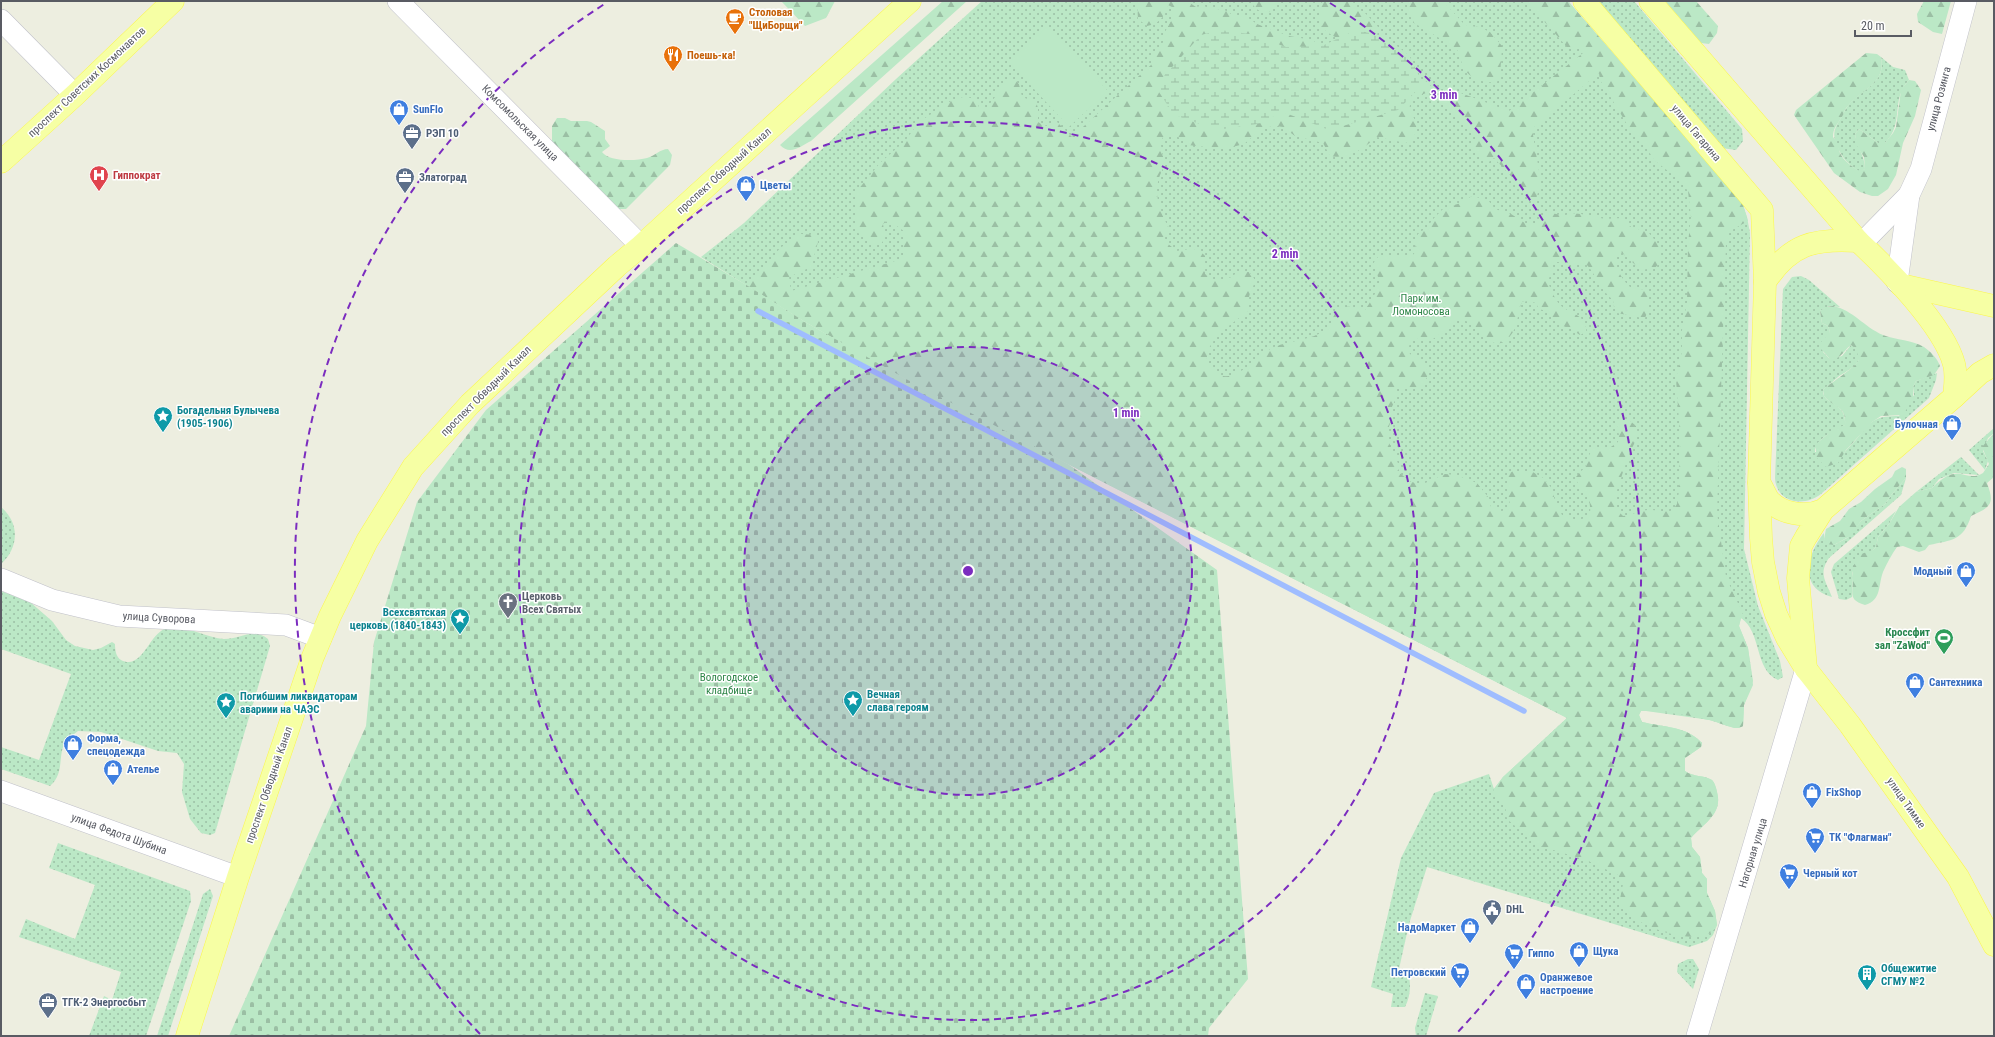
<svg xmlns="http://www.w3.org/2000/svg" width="1995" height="1037" font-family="'Roboto Condensed',sans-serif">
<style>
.green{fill:url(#green-dots)}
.forest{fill:url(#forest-firs)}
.wetland{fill:url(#wetland-marsh)}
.cemetery{fill:url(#cemetery-stones)}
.pitch{fill:#bbe8c6}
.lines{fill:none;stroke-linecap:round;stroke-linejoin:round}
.stream{stroke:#9fbdff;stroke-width:5.5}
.minor-casing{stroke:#c0c1c9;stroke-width:22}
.major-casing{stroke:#fcf74c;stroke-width:23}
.minor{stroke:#fff;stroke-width:21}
.major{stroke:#f6ffa4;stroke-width:22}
.ring{fill:none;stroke:#7b2cbf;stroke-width:2;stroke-dasharray:7 5}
.labels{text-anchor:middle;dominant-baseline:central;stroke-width:3;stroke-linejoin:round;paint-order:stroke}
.food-label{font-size:11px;font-weight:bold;fill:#c56008;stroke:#fff;text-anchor:start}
.street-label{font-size:11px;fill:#595b63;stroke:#fff}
.shop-label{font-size:11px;font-weight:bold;fill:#366cbe;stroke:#fff;text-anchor:start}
.service-label{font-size:11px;font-weight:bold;fill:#4e5e75;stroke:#fff;text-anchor:start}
.health-label{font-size:11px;font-weight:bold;fill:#be3a42;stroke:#fff;text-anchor:start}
.park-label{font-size:11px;fill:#2e8648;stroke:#fff}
.culture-label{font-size:11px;font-weight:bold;fill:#0d838f;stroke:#fff;text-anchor:start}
.worship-label{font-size:11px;font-weight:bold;fill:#5b616d;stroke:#fff;text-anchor:start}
.leisure-label{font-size:11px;font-weight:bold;fill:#27864d;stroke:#fff;text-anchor:end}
.centre{fill:#7b2cbf;stroke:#fff;stroke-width:2}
.ring-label{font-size:12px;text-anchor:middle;font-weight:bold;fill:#7b2cbf;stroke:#fff;stroke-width:3;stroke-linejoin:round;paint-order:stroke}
</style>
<defs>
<pattern id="green-dots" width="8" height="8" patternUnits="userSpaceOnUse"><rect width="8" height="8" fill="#bbe8c6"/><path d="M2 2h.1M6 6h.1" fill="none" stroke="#9bbfa4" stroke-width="1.8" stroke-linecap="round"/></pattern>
<pattern id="forest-firs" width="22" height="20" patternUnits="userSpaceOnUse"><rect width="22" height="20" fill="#bbe8c6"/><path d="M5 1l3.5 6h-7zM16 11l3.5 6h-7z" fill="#9bbfa4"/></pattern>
<pattern id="wetland-marsh" width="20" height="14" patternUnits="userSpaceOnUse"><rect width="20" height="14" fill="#bbe8c6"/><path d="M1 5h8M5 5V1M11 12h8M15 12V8" fill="none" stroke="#9bbfa4"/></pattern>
<pattern id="cemetery-stones" width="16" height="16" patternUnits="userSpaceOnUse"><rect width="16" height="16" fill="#bbe8c6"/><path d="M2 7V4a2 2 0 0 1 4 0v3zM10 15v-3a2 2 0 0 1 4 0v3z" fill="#9bbfa4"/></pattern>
</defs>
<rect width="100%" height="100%" fill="#edeee0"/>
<!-- green -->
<g class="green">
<path d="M982 1H1568L1743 205 1747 217 1750 233 1744 549 1758 606 1780 661 1783 677 1778 680C1754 670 1762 632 1741 618L1739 626 1748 648 1753 681 1744 705 1743 726 1739 728H1734L1710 720 1646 711H1641L1639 715 1642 722C1662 727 1687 726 1702 743L1701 747 1685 758V771C1693 777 1704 775 1712 780 1715 783 1716 788 1717 792 1723 814 1704 823 1691 838L1692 847 1700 857 1702 873 1707 879V893L1715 911 1717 925 1713 935 1707 941 1689 947 1427 867 1409 924 1399 969 1409 976C1411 987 1410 997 1405 1007H1391L1393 994 1371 987 1401 858 1434 793 1489 774 1494 789 1503 777 1567 718 1068 464 807 323 701 257 744 223 896 79Z"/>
<polygon points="1598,1 1634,1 1742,129 1743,141 1736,150 1721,148"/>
<path d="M1881 57 1893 67 1905 70 1909 80C1890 100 1905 123 1885 143H1878L1859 129 1855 134C1857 147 1865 156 1865 169L1860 172C1849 165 1842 158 1837 146 1832 134 1834 129 1841 118 1843 115 1844 111 1847 107 1860 89 1887 84 1881 57Z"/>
<path d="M1801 276 1809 280 1840 307 1829 306 1820 311 1822 323 1828 326 1830 332 1823 352 1830 359 1842 356 1851 345C1873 358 1848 370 1838 377 1833 381 1828 386 1823 390 1822 406 1847 400 1845 425 1834 431 1816 438 1815 452L1844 453C1848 447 1855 442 1859 436 1872 419 1877 416 1899 416L1914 395 1913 387 1916 381 1937 373 1936 380 1929 398 1821 494C1803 508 1776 502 1775 478L1783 289 1792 277Z"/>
<polygon points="1994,428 1994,433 1988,438 1983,451 1988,461 1985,470 1969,450"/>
<polygon points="1961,457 1979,475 1954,473 1939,479 1932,488 1916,492"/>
<path d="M1906 478 1901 495 1829 558C1818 574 1826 581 1832 597 1798 588 1807 554 1824 533V539L1834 545 1847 538 1861 521 1885 504 1892 494Z"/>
<path d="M1 507C20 523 19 548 1 564Z"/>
<polygon points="1896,511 1889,524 1878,537 1876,547 1852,572 1853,577 1852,597 1846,600 1839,599 1831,572 1834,564"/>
<path d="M1 591 30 602 52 621 66 640 75 646 93 650 101 648 112 642 115 644C115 650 116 657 121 660 142 671 149 634 165 629 185 623 205 638 224 639 240 639 254 627 268 639L270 646 215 833 210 835 201 833 190 819 182 792 184 764 177 753 158 751 101 732 78 731C73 735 67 738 64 744 58 759 64 774 50 786L1 769V747L39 760 71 674 1 649Z"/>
<polygon points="58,843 190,891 191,901 146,1036 89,1036 104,996 112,1000 121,972 19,937 26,919 75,939 95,885 49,868"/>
<polygon points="210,889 213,896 168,1036 157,1036 203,894"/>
<polygon points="1688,959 1693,959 1699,969 1693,989 1677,972 1678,964"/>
<polygon points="1425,993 1438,996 1426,1036 1416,1036 1415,1028"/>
</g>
<!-- forest -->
<g class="forest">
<polygon points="781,1 835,1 826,18 805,26"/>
<path d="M943 1H967L811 141C801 146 790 156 780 145Z"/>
<path d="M1137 1H1187L1196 7 1202 6 1227 11 1231 14 1248 18 1257 24 1289 36 1312 40 1326 48 1342 41C1333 35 1318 30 1319 17 1319 12 1322 6 1322 1H1352L1357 8 1366 14 1379 28 1377 35 1414 75 1429 83 1432 88 1428 92 1410 100C1407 117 1429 128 1406 143L1377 137C1364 148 1348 160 1330 156L1323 143 1295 136 1283 127 1276 126 1263 128 1244 144 1224 149 1188 145 1177 136 1163 137C1158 147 1164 154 1164 164 1163 171 1159 175 1158 182 1154 199 1162 215 1170 230L1163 240 1177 251C1189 249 1197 246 1205 256V274L1215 280H1221L1232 277 1237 272H1249C1260 281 1251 287 1249 297 1248 301 1249 306 1249 310 1235 323 1205 338 1207 361 1226 399 1255 355 1274 347 1291 340 1310 341 1326 330 1334 324 1331 313 1341 308 1349 305 1358 308 1365 310 1369 305 1380 287 1379 281 1378 274 1374 270 1374 262L1378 257H1408L1414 254 1418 234 1427 227 1435 217 1444 208 1461 203 1472 196 1488 200 1495 209 1511 214 1525 223 1535 226 1548 212 1564 216 1570 213 1581 214 1605 219 1623 218 1631 227 1648 232 1659 245V263L1655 268 1641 270 1621 252 1615 255C1613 264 1623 283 1632 288 1637 290 1643 289 1648 289L1650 294 1647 299 1649 309 1644 320 1638 317 1617 313 1614 307 1613 300C1602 292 1596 275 1587 265L1557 262 1552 266 1548 283C1551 289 1555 300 1560 305 1570 314 1589 316 1586 332L1580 335 1568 327 1561 326 1546 311 1539 309 1536 303 1528 301 1522 302C1517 312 1519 322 1513 332 1492 365 1477 315 1458 320 1447 322 1441 338 1428 341 1423 341 1417 338 1412 338L1408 349 1410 354C1426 364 1437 373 1417 389L1397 387 1396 398 1391 409V421L1387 432V438L1400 468 1397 471 1411 482 1423 484 1445 474 1456 475 1477 483 1488 497 1491 507 1501 511 1508 510 1510 504 1507 491 1508 474 1513 471H1531L1545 479 1552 489 1555 501 1562 515 1578 521 1590 515C1592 488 1579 495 1576 477L1585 467 1592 448 1608 449 1618 442 1619 435 1616 421 1628 419 1636 426 1637 438 1629 454 1615 496V508L1623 516C1633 515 1641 509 1651 510 1659 510 1665 513 1673 510L1677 504 1679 491 1680 435 1676 379 1682 351V330L1687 302 1688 243 1691 217 1688 191 1678 179 1654 160 1643 142 1631 131 1616 106 1600 80 1599 73 1532 129 1541 183 1535 202 1494 158 1486 164 1471 146 1477 139 1438 96 1458 92 1509 111 1583 53 1579 47 1573 50 1567 47 1526 1H1568L1737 196 1743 205 1748 221 1730 231 1726 242 1717 512 1726 577 1746 621 1741 618 1739 626 1748 648 1753 685 1744 705 1743 726 1739 728C1728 728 1719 722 1709 720 1692 716 1659 710 1641 711L1639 715 1642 722C1662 727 1687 726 1702 743L1701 747 1685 758V771C1693 777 1704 775 1712 780 1715 783 1716 788 1717 792 1723 814 1704 823 1691 838L1692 847 1700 857 1702 873 1707 879V893L1715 911 1717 925C1705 953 1630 925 1619 904L1623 884 1618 875 1586 860 1537 845 1507 819 1505 805 1493 790 1503 777 1567 718C1424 645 1280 572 1136 499 1005 432 872 366 748 286L753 276 762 272 780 248 801 234 816 235 818 242 811 267 789 277 791 291 902 259 906 254 903 250 905 232 889 220 883 224 885 238 881 244 870 243 857 232 855 203 857 191 880 163 905 141 919 122 951 101 963 97 971 98 978 102 979 109 986 108C989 104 994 100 996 95 1002 85 1001 82 1014 79L1019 84 1022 97 1036 102 1038 108V122C1045 127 1049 127 1056 121L1072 137 1151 65 1153 55 1164 41 1166 30 1172 19V7L1168 5C1165 17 1158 24 1147 26L1138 19Z"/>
<path d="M1251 1H1277L1273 9 1268 13C1260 12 1254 9 1251 1Z"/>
<path d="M1408 1H1443L1463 23 1468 26 1479 27 1490 32 1502 46 1500 76 1498 81C1487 85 1471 79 1464 69 1461 64 1461 56 1458 51 1455 47 1422 27 1415 24 1409 16 1408 11 1408 1Z"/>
<polygon points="1665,1 1696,1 1718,26 1717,33 1709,44 1701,43"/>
<polygon points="1924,1 1951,1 1942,34 1933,32 1918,22 1917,14"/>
<path d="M1866 53 1877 54 1881 57C1887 84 1860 90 1847 107 1844 110 1844 115 1841 118 1837 125 1833 128 1833 137 1838 142 1838 147 1840 153 1844 161 1852 167 1860 171L1865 169 1864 157 1857 146 1855 134 1859 129 1878 143H1885L1893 133 1896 127 1901 90 1909 80 1915 81 1921 90 1915 116 1903 143 1896 175 1888 189 1878 196H1872L1860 192 1834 173 1794 115 1796 110Z"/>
<path d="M557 118H565L571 121H587L591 122 605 131V139L610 146 602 152C609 162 636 161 647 158 655 156 660 149 668 149L672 155 670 165 626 209H619L552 142V126Z"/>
<path d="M1833 306C1853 310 1864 327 1883 335 1896 340 1913 340 1924 347 1931 352 1937 358 1940 366L1934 375 1916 381 1913 387V399L1903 415 1881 416 1872 422 1846 450 1838 463 1826 467 1816 457V444L1834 429 1845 425C1847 405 1833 408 1824 396L1823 390C1831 382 1857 367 1859 359L1856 349 1851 345C1843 351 1842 359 1830 359L1821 349V342L1830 332 1828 326 1822 323 1820 311 1826 307Z"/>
<path d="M1994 433V477L1987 483C1995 504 1991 507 1971 516 1963 541 1952 540 1929 545L1925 550 1919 552 1903 546 1897 547C1892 554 1887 563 1883 572 1878 585 1882 600 1865 605 1848 600 1853 594 1853 580 1853 576 1852 572 1852 568L1861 554 1873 550 1876 547 1878 537 1889 524 1899 507 1916 492 1932 488C1959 460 1965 484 1983 473L1989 464 1982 447Z"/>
<polygon points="1902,467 1906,469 1906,478 1892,494 1885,504 1861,521 1850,536 1834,545 1827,544 1824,539 1826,529 1840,521 1849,509 1861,502 1875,489 1892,477 1895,471"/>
</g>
<!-- wetland -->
<polygon class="wetland" points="1220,30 1250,34 1286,47 1322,46 1356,30 1383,36 1409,55 1423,84 1398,110 1329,130 1283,112 1258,124 1217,130 1174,115 1159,92 1164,76 1201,35"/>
<!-- cemetery -->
<polygon class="cemetery" points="676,243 748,286 807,323 906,379 1068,464 1217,570 1248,979 1209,1028 1208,1036 229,1036 366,726 374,642 417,502 486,410"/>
<!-- pitch -->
<polygon class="pitch" points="1048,26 1108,91 1069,127 1009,62"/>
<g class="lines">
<!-- stream -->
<polyline class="stream" points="758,311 1524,711"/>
<defs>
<g id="minor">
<polyline points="398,1 641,246"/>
<polyline points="1,20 75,95"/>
<polyline points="1861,244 1909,195"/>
<polyline points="1897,282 1909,195 1921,169 1966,1"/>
<polyline points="1,579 52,600 119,616 286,625 321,638"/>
<polyline points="1,791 238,877"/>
<polyline points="1697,1036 1806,669"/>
</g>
<g id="major">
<polyline points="1584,1 1762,210 1765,282"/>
<polyline points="1650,1 1858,241"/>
<polyline points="1,162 75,95 173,1"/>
<polyline points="1901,285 1994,306"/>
<polyline points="1954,397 1980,373 1994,365"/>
<polyline points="1759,483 1761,538 1763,562 1769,592 1776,614 1787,638 1806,669 1850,725 1958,877 1994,945"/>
<path d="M1806 669 1798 578 1801 546 1806 537 1823 510 1954 397C1955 386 1957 375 1954 364 1944 326 1887 268 1858 241 1814 238 1790 244 1765 282L1759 482C1762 487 1765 494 1768 499 1780 514 1806 518 1823 510"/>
<polyline points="187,1036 238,877 312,659 330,616 367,541 413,467 470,404 617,266 641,246 910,1"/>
</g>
</defs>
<!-- minor casing -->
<use href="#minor" class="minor-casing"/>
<!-- major casing -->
<use href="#major" class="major-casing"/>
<!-- minor -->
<use href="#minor" class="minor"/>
<!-- major -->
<use href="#major" class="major"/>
</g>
<!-- distance rings -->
<circle cx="968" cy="571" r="224" fill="#7b2cbf" fill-opacity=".12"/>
<g class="ring">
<circle cx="968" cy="571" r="224"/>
<circle cx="968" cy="571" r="449"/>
<path d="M480 1034A673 673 0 0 1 606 3M1330 3A673 673 0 0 1 1456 1034"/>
</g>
<!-- icons -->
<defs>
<symbol id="cafe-pin" viewBox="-11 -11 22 30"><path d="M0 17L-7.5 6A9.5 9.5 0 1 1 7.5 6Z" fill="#e8710a" stroke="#fff"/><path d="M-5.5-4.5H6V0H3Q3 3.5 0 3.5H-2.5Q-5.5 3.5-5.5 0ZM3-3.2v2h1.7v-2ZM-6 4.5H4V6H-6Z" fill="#fff"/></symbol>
<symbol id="restaurant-pin" viewBox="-11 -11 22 30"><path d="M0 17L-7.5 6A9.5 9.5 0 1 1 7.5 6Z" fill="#e8710a" stroke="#fff"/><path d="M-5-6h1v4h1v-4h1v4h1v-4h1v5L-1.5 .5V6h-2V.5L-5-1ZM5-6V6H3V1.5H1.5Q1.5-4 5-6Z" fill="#fff"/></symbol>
<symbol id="shop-pin" viewBox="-11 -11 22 30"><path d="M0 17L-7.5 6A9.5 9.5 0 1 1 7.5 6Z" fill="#3f7fe0" stroke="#fff"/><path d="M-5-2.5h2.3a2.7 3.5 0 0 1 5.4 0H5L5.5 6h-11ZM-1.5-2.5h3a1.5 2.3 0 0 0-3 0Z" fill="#fff"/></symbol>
<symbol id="office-pin" viewBox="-11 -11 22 30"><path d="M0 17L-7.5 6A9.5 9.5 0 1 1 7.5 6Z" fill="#5c6f8a" stroke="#fff"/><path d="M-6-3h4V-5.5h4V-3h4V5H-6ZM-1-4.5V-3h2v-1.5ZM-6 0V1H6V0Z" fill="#fff"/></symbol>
<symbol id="hospital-pin" viewBox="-11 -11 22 30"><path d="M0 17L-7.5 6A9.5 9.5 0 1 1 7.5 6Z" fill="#e0444e" stroke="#fff"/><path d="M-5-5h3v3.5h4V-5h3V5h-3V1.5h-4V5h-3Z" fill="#fff"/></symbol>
<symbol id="sight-pin" viewBox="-11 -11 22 30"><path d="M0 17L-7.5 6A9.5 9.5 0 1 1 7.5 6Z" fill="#0f9aa8" stroke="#fff"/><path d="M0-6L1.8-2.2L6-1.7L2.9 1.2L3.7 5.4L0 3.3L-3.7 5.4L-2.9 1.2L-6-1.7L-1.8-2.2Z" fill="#fff"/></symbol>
<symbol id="church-pin" viewBox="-11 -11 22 30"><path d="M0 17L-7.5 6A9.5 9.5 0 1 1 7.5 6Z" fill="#6b7280" stroke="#fff"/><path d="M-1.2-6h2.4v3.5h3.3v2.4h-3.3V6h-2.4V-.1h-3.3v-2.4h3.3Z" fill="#fff"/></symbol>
<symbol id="stadium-pin" viewBox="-11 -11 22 30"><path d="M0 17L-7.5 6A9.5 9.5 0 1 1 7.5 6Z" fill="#2e9e5b" stroke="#fff"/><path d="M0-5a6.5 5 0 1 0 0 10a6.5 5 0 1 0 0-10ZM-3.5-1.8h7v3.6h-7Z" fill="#fff"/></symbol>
<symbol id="supermarket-pin" viewBox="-11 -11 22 30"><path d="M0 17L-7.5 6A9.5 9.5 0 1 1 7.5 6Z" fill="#3f7fe0" stroke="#fff"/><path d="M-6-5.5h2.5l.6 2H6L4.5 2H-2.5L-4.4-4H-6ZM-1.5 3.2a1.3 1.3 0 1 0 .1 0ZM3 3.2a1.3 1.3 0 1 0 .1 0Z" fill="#fff"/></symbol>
<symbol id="civic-pin" viewBox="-11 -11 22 30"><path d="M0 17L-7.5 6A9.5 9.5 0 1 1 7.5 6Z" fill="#5c6f8a" stroke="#fff"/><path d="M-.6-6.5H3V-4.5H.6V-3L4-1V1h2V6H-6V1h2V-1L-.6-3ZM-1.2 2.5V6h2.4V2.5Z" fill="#fff"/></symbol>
<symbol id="building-pin" viewBox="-11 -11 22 30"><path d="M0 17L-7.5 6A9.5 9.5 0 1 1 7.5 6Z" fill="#0f9aa8" stroke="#fff"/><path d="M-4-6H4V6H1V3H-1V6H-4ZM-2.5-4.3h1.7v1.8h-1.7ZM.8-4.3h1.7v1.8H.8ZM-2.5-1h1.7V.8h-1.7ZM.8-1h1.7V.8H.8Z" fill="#fff"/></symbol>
</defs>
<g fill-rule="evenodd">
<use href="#cafe-pin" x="724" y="7" width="22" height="30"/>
<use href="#restaurant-pin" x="662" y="44" width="22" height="30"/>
<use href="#shop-pin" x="388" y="98" width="22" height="30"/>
<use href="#office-pin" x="401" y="122" width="22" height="30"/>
<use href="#hospital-pin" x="88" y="164" width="22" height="30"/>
<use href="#office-pin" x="394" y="166" width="22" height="30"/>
<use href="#shop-pin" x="735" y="174" width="22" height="30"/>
<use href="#sight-pin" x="152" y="405" width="22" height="30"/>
<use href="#shop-pin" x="1941" y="413" width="22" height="30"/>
<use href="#shop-pin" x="1955" y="560" width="22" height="30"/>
<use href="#church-pin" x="497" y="591" width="22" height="30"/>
<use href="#sight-pin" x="449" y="607" width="22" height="30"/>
<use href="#stadium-pin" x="1933" y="627" width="22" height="30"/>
<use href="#shop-pin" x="1904" y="671" width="22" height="30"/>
<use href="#sight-pin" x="842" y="689" width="22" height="30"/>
<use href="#sight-pin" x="215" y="691" width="22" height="30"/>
<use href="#shop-pin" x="62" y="733" width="22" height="30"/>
<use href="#shop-pin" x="102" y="758" width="22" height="30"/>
<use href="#shop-pin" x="1801" y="781" width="22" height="30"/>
<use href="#supermarket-pin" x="1804" y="826" width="22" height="30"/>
<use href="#supermarket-pin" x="1778" y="862" width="22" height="30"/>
<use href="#civic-pin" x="1481" y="898" width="22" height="30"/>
<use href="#shop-pin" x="1459" y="916" width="22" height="30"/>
<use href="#shop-pin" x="1568" y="940" width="22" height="30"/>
<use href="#supermarket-pin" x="1503" y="942" width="22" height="30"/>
<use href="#supermarket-pin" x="1449" y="961" width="22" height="30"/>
<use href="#building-pin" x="1856" y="963" width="22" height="30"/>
<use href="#shop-pin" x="1515" y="972" width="22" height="30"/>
<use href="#office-pin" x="37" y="991" width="22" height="30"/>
</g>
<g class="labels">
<!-- food labels -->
<g class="food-label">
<text x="749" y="12">Столовая<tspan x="749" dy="13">"ЩиБорщи"</tspan></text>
<text x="687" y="55">Поешь-ка!</text>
</g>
<!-- street labels -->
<g class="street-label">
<text transform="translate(87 82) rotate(-43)">проспект Советских Космонавтов</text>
<text transform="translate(1939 99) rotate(-75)">улица Розинга</text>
<text transform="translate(520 123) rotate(45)">Комсомольская улица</text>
<text transform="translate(1696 133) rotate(50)">улица Гагарина</text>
<text transform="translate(724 171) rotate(-42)">проспект Обводный Канал</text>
<text transform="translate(486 391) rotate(-45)">проспект Обводный Канал</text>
<text transform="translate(159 618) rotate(3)">улица Суворова</text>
<text transform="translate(269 785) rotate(-71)">проспект Обводный Канал</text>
<text transform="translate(1906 803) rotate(55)">улица Тимме</text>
<text transform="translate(119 834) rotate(20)">улица Федота Шубина</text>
<text transform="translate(1753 853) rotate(-73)">Нагорная улица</text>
</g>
<!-- shop labels -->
<g class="shop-label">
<text x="413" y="109">SunFlo</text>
<text x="760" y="185">Цветы</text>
<text x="1938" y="424" text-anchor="end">Булочная</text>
<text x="1952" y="571" text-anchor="end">Модный</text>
<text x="1929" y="682">Сантехника</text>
<text x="87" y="738">Форма,<tspan x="87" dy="13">спецодежда</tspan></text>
<text x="127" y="769">Ателье</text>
<text x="1826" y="792">FixShop</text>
<text x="1829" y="837">ТК "Флагман"</text>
<text x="1803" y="873">Черный кот</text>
<text x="1456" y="927" text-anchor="end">НадоМаркет</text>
<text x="1593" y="951">Щука</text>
<text x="1528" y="953">Гиппо</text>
<text x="1446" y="972" text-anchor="end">Петровский</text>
<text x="1540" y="977">Оранжевое<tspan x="1540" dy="13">настроение</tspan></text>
</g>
<!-- service labels -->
<g class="service-label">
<text x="426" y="133">РЭП 10</text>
<text x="419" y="177">Златоград</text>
<text x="1506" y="909">DHL</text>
<text x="62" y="1002">ТГК-2 Энергосбыт</text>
</g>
<!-- health labels -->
<g class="health-label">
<text x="113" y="175">Гиппократ</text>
</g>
<!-- park labels -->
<g class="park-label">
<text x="1421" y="298">Парк им.<tspan x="1421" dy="13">Ломоносова</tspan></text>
<text x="729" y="677">Вологодское<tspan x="729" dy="13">кладбище</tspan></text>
</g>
<!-- culture labels -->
<g class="culture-label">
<text x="177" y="410">Богадельня Булычева<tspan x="177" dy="13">(1905-1906)</tspan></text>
<text x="446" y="612" text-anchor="end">Всехсвятская<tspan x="446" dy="13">церковь (1840-1843)</tspan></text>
<text x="867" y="694">Вечная<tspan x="867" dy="13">слава героям</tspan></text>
<text x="240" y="696">Погибшим ликвидаторам<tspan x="240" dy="13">авариии на ЧАЭС</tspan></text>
<text x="1881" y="968">Общежитие<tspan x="1881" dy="13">СГМУ №2</tspan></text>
</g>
<!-- worship labels -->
<g class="worship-label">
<text x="522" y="596">Церковь<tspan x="522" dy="13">Всех Святых</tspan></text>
</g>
<!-- leisure labels -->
<g class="leisure-label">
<text x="1930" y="632">Кроссфит<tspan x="1930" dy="13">зал "ZaWod"</tspan></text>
</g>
</g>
<circle cx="968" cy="571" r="6" class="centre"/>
<g class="ring-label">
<text x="1444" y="99">3 min</text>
<text x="1285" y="258">2 min</text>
<text x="1126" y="417">1 min</text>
</g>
<!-- border -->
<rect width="1995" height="1037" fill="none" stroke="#595b63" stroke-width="4"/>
<!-- scale -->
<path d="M1855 30v6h56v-6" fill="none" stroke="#595b63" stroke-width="2"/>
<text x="1861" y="30" font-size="12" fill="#595b63" stroke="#ffffff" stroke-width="3" paint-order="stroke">20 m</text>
</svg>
